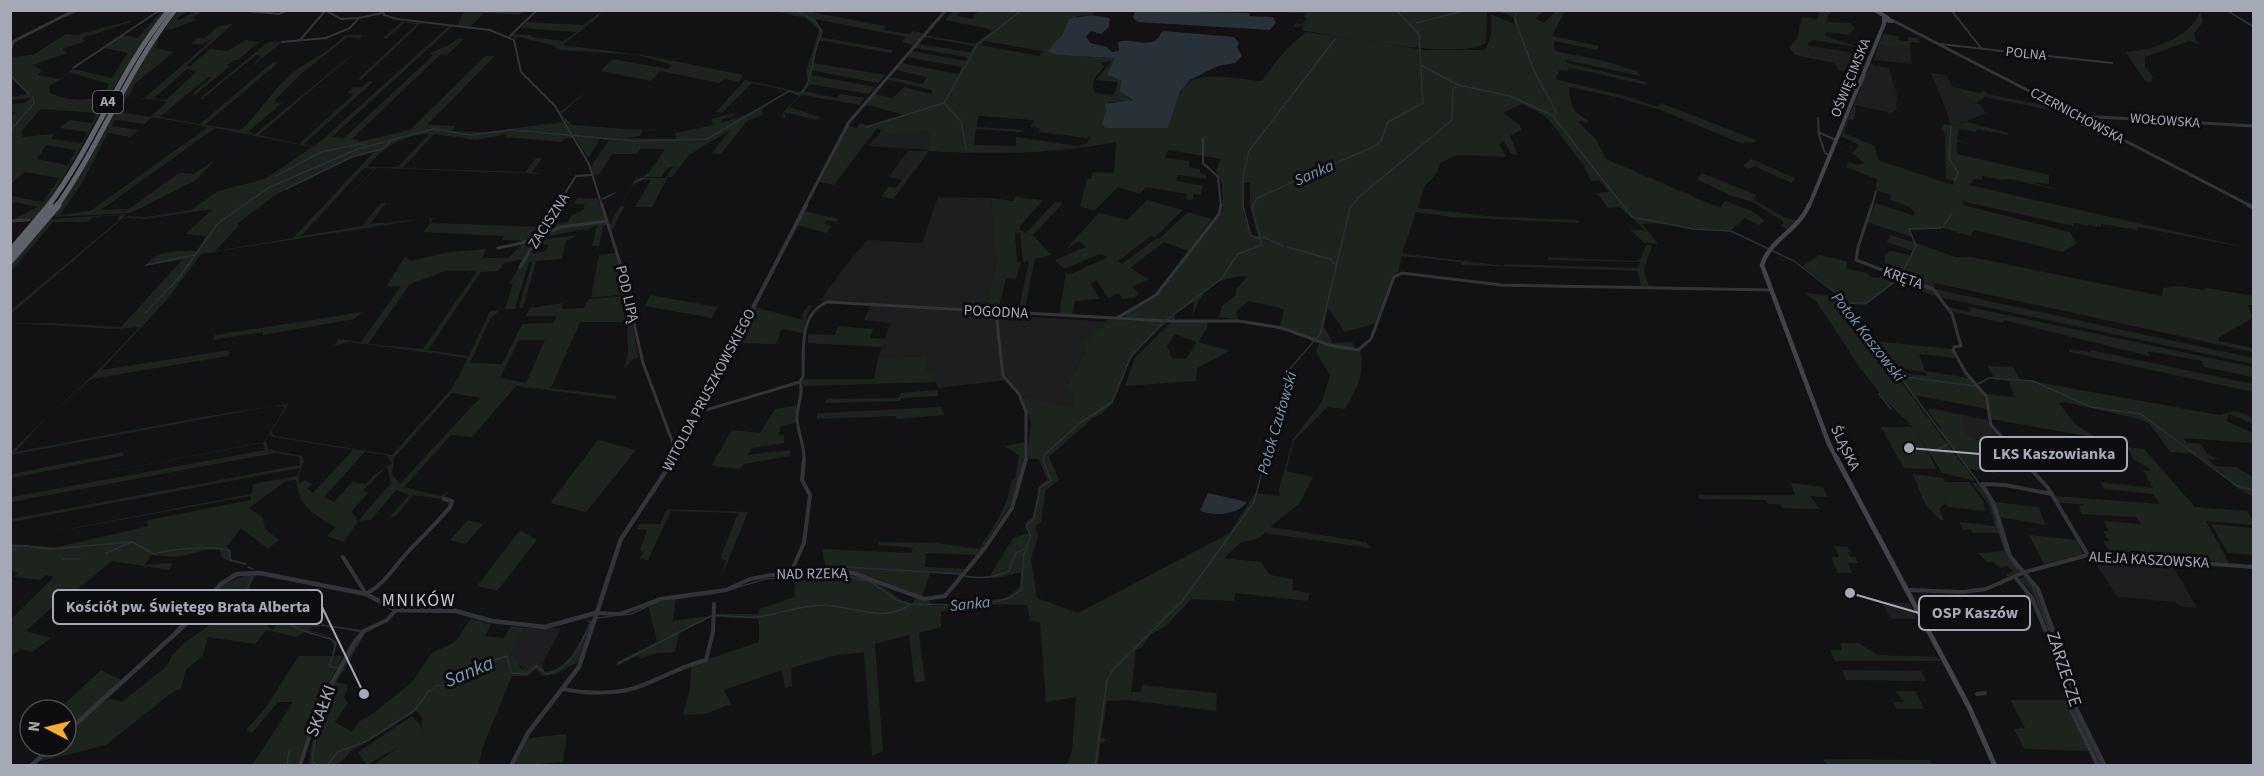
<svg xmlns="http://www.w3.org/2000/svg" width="2264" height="776" font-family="'Source Sans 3',sans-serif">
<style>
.built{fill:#1e1e21}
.green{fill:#1d241d;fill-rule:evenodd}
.water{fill:#293138}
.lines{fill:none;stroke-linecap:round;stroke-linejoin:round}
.stream{stroke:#293138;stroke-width:1.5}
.minor-far2{stroke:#333439;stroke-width:2}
.minor-far1{stroke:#333439;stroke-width:3}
.minor{stroke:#333439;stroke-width:4}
.tertiary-far2{stroke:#333439;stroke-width:3}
.tertiary-far1{stroke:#333439;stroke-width:4}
.tertiary{stroke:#333439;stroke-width:4.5}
.secondary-far2{stroke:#414349;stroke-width:4}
.secondary-far1{stroke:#414349;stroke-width:4.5}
.secondary{stroke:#414349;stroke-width:5}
.motorway-far1{stroke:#5f626a;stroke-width:5}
.motorway{stroke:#5f626a;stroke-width:7}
.labels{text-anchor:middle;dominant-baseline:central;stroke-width:6;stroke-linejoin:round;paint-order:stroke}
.far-street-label{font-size:14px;fill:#a4a9b5;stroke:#0d0d0f}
.shield{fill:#0d0d0f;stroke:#777a83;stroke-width:1.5}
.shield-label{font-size:14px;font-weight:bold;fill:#a4a9b5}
.street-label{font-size:15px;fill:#a4a9b5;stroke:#0d0d0f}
.water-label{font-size:16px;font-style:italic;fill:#7998b1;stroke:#0d0d0f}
.quarter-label{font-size:18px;letter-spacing:1.5px;fill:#c5c8d1;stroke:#0d0d0f}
.near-street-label{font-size:18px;fill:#a4a9b5;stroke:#0d0d0f}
.near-water-label{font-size:20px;font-style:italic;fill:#7998b1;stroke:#0d0d0f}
.leader{fill:none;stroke:#a4a9b5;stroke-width:2}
.callout-dot{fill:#a4a9b5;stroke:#0d0d0f;stroke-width:2}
.callout{fill:#0d0d0f;stroke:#a4a9b5;stroke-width:2}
.callout-label{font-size:16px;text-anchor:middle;font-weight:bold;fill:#a4a9b5}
</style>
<rect width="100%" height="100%" fill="#121214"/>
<!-- built -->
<g class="built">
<polygon points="1808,45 1869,56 1861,74 1838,70 1832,59 1809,55"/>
<polygon points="1878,45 1910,49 1912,64 1874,60"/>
<polygon points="1871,62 1874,66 1889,68 1898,99 1896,102 1897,109 1891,113 1854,105"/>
<polygon points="1931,73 1946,75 1953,87 1981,106 1986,113 1963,123 1967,128 1950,125 1947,112"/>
<polygon points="932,130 929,150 868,146 879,134"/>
<polygon points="908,151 923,151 902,180 889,177"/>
<polygon points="938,197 991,198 996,267 984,314 1108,322 1086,352 1066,387 1073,394 1072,407 1022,397 1008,380 938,388 934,375 926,375 927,356 878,358 890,323 864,320 870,307 867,302 820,301 843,269 867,240 922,243"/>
<polygon points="1962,415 1988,420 2007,445 1986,444 1967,435"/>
<polygon points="2090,556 2171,563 2197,608 2178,606 2176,602 2118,597"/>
<polygon points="1882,602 1909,603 1917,619 1891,619"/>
<polygon points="525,628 561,628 542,665 533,663 526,671 510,655"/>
</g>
<!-- green -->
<g class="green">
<polygon points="474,10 523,11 519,15 484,13 470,27 458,25 463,12"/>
<path d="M782 10 815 11V13L886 26 883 30 909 34 913 31 923 33 914 45 902 42 906 37 815 19 823 31 820 37 893 50 891 53 818 40 813 63 886 75 878 83 810 70V75L875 87 868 94 810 84 805 91 837 98 840 94 865 98 859 105 802 95 789 107 820 117 816 120 784 112 786 119 782 117 783 112 799 96 789 91 762 109 763 115 748 120 721 154 712 153 730 130 689 155 672 177H668L652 207H635L651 180C634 176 627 193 620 206H625L612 230 610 224 636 178H665L674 166 668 168 661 177H646L665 149H640L637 154H612L599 175H594L591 167 609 140 600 139 588 158 560 112 587 91 562 114 572 125 641 130 669 128 642 131 640 136 626 138 676 139 675 133 714 125 711 119 735 113V116L722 119 721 123C746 116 768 106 788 91L752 83 722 113 716 112 745 80 800 92 808 82 806 71 819 30 806 18 778 12Z"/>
<polygon points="1819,10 1829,11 1831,14 1828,15 1826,22 1851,23 1854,29 1849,35 1827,32 1825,36 1862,48 1814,40 1808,43 1809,55 1832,59 1835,63 1795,55 1789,47 1797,39 1802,17 1818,19"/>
<path d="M161 11H166C113 74 85 152 36 219L11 220 38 207 15 202 11 204V196L43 202 59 178 25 172 11 184 10 116 15 112H11V104L25 103 31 98 11 100V97L27 94 11 77V57L33 55 66 34 77 35 129 21 131 22 82 38 86 41 62 49 67 53 33 65 42 70 38 75 59 79 65 78 49 86 50 93C67 101 101 106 109 84L68 72 73 69 112 78 128 53 104 48 123 35 138 38ZM41 109 97 113 92 123 69 120 60 128 87 132 82 143 51 139 55 134 22 137V130ZM46 145 76 150 68 165 37 159Z"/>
<path d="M178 11 186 12 176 19 179 20 196 11H203L192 18 197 19C189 24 180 25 171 30L166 29 160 35 156 48 174 52 136 83 128 97 144 98 214 38 202 44H191L198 38H205L217 27 234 23 186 66H190L210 49 227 51 246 40 259 42 238 60H234L227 65 230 66 195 95 192 94 212 77H208L160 117 200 124 273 62 278 63 205 125 241 130C260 112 279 81 299 68 315 58 332 49 345 35H362L359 39 348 37 303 72 275 100V102L282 103 249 131 255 134 366 43 259 135 299 144 354 94 347 93 353 87H362L369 81H374L304 144 314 147 449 26H453L332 137 344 138 426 62 433 55 429 54C439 48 449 47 458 38L464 39 447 55 441 54 352 139 358 140V142L410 130 485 56H495L427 125 456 126 452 131 485 132 563 122 573 138H565L562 142 505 137 507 134 476 140 434 134 403 168 525 172 536 158H542L532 172 543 174 376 168 340 205 374 169 364 168 301 236 362 226 381 203H386L370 224 433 218 431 223 543 227 524 259 504 263 498 271 481 272 428 350 469 356 490 311 500 310 490 319 470 363 502 364 522 324 553 323 557 316H526L530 308 563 303 562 309 584 308 589 299 626 296 639 357 632 360 624 369 628 355 627 322H580L551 388 617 396 615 399 516 386 472 437 451 435 404 487 441 496 449 491 442 499 413 495 396 516 390 517 409 495 396 490 371 520 358 521 344 542 327 536 336 527C314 515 299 507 296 480L286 481 249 508 263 518 265 529 279 540 268 549 241 528 227 547 230 550V559L247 563 246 565 226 560 221 556 220 550C207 547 195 554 181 556 173 557 160 556 152 555L144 565 173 563 169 570 112 561 71 595 61 599 26 631 51 638 32 652 20 649 11 657 10 627 13 624 11 619 54 577 46 575 40 580 14 577 18 573 11 571V544L57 547 149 526 146 523 149 520 251 500V496L11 540 251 494 253 484 297 476 300 468 11 522V519L300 465 299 457 275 453 11 502V497L265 450 263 443 11 490 264 442 285 407 274 406 11 455V452C52 410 101 372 139 327L115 329 11 323H55L121 327 182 260 145 266C158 249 176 251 197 251L206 236 185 234 213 209 146 219 123 218 128 216 146 217 191 210 218 191 265 179 312 147 215 128 101 210 129 209 179 173 194 174 216 159 196 180 131 213 51 217 92 156 136 67ZM187 69 197 71 166 100 153 99ZM127 97 164 101 166 102 151 117 120 112ZM152 117 208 127 90 211 60 215 82 183 108 133 130 137 138 130 112 126 115 120 145 124ZM429 134 398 167H367C381 149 405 133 429 134ZM374 152 293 238 215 251 240 225 237 224 277 194 349 159ZM429 218 430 224 423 232 504 236 502 240 525 241 508 258H482L486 249 450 252 410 261 405 257 386 287 401 286 361 342 338 339 334 346 349 342 468 358 453 387 392 455 275 436 271 431 289 404H287L202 417 15 452 47 417 91 379 228 356 230 350 101 370 166 301 201 254ZM445 271H477L423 349 368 344 410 284ZM519 340H545L526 383 500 378ZM452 393 481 398 474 404 400 484 392 474 394 458ZM269 435 274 437 353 450 313 493 307 489 312 484 305 480 299 484V474L304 461 302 456 268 449 266 440ZM365 452 386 455 392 463 373 476 366 484 352 482 334 502 324 497ZM387 466 391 483 358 521 356 520 357 518 351 512 369 492 363 491Z"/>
<polygon points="602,11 597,18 563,45 649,56 743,75 739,82 724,79 719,83 660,71 651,81 601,71 612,59 668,69 673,65 638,55 560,50 553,45 518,37 515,39 512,36 514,34 532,35 531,37 564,41 576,32 521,28 527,22 583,25"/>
<path d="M953 11 960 12 957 16 972 19 978 11H1097L1091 15 1077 16C1065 33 1056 31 1056 55L1115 58 1110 77 1122 81V93L1133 101 1108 102 1110 128H1167C1173 117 1173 104 1179 93 1194 66 1236 80 1262 81 1274 62 1288 47 1306 32L1425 50H1481L1486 49 1491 35V14L1514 24 1513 17 1498 11H1543L1535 19 1544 23 1556 11H1565L1552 36 1599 46 1597 50 1554 41 1555 51 1605 61 1639 72 1640 76 1566 60 1567 63 1647 82 1646 85 1568 67V71L1560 70 1556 77 1558 80 1621 95 1658 107 1661 103 1756 140 1753 143 1746 141 1743 144 1663 111 1621 98 1569 87C1570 104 1573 113 1588 120V123L1580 121 1579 123 1596 139 1606 159 1720 208 1725 201 1752 211 1765 221 1759 225 1745 218 1731 230 1769 248 1729 232 1652 223 1642 224 1658 244 1645 243 1630 230H1645L1620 207 1608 208 1597 193 1609 192 1599 180 1591 181C1583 160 1576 157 1565 141 1550 120 1547 114 1521 104L1503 113 1520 125 1521 130 1510 136 1518 155 1511 154 1504 141 1499 144 1506 157 1457 155 1440 163 1437 173 1424 187 1418 208 1487 216 1578 220 1579 223 1451 217 1416 212 1402 253 1504 266V264L1638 268 1640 262 1548 260V257L1634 261 1641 259 1646 245H1652L1644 270 1649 287H1641L1638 271 1462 265 1460 262 1402 256 1398 272 1391 281 1376 323 1345 332 1328 308 1324 327 1333 343 1352 342 1356 349 1331 345 1280 326 1284 309 1248 301 1236 312 1238 320 1219 317 1222 306 1236 295V289L1248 276C1215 278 1201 287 1192 320L1194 302 1175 314V320L1127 319 1124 314 1157 296 1223 210 1222 183 1216 171 1221 159 1168 150 1165 158 1190 161 1189 167 1200 169V173L1206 175V179L1178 175 1176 181 1203 186 1201 195 1194 194 1192 200 1185 199 1187 194 1146 187 1140 194 1118 187 1094 211 1080 206 1087 179H1091L1093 172 1114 173 1116 142C1055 154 992 155 929 151L893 199 881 197 888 187 896 188 923 151H929L931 131 879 134 881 130 877 128 834 185 820 182 848 126 857 128 860 123 870 126 904 115 864 104 874 94 893 98 904 87 932 94V90L886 79 889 77 923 84 927 77 895 70 901 63 959 74 962 67 906 57 911 51 966 61 967 57 914 48 918 44 970 52 974 46 923 37 925 35 975 44 993 30 945 20ZM984 41 1042 51V52L1039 56 980 45ZM1101 62H1111L1096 80 1118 82 1114 95 1095 93C1090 82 1097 75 1104 67ZM978 116 1034 120 1030 127 1040 128 1039 132 1088 138 1090 135V138L1086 144 1078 146 1016 137V146L974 145 976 129 1020 132 1024 130 977 127ZM1250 182V206L1258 237 1251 234 1244 215V183Z"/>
<path d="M1263 11H1487L1486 42C1468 62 1335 36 1306 31L1302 30 1304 26 1293 27 1296 23 1302 25 1307 18 1303 17 1306 13Z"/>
<path d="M2200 12 2203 22 2194 33 2195 39 2200 44 2189 41 2145 57V67L2153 77 2151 82H2146L2126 52C2153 50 2189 39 2200 12Z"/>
<polygon points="402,22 421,23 361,80 358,79 417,24 404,23 386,39 383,38"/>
<polygon points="1884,34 1898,36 1900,41 1909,41 1907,37 1917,38 1921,43 1910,42 1910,49 1878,45"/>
<polygon points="268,42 282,42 250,68 261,56 256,55 202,99 199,99"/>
<polygon points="1953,87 1979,93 1986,91 1986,94 2061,108 2070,114 1985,97 1976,103"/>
<polygon points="1854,105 1856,106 1854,120 1849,119 1844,133 1875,146 1878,160 1953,185 1954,181 1946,179 1945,133 1941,129 1944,124 1966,128 1962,123 1967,122 2008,133 2008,135 1977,129 1976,132 1959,129 1957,140 1971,145 1957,141 1957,154 2049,175 2049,184 2031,182 2062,191 2011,179 2002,180 1982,176 1982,180 1974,179 1969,185 2253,249 2137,227 2138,230 2101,224 2101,227 2074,223 2073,226 1962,201 1963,205 2070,232 2077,243 2063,252 1974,230 1970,236 1943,228 1910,230 1916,243 1955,257 1971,257 2162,296 2163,288 2179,286 2204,290 2207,288 2253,296 2253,305 2248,305 2252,317 2248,321 2219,337 2219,341 2253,348 2253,352 1935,283 1934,289 2253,358 2253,364 1935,296 1915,289 1901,278 1865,305 1848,304 1840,295 1803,266 1819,255 1847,261 1847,269 1868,273 1870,277 1896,279 1901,277 1899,274 1902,268 1885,265 1884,255 1891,251 1910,255 1913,251 1887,242 1890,235 1913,242 1912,237 1867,222 1876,203 1914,216 1915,213 1910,207 1890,200 1891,195 1876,190 1877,179 1846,167 1849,162 1858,165 1864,163 1854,154 1836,148 1853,153 1859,145 1840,136"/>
<polygon points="1751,159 1795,178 1792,183 1754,166 1749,169 1743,166"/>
<polygon points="1702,173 1756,195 1754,200 1784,217 1799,221 1788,230 1781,226 1784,222 1753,202 1729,195 1697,179"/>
<polygon points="1015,197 1043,200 1020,226 1020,230 1026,233 1055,202 1063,203 1033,235 1051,255 1035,259 1024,313 1018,313 1029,261 1023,262 1020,233 1015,232 1017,262 1021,262 1016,279 1006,278 998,311 985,311 996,267 991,198 1013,201"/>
<polygon points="577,198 598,199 607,225 603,226 599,246 592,246 597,225 566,241 562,259 536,261 523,308 519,308 532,262 529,262 515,309 505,309 513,284 509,283 529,253 545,252 549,245 535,244 538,240 579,235 586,229 539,238 554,229 557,223 568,222 572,215 583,210 585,204 574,204"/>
<polygon points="1147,200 1183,210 1155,237 1151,236 1118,261 1122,264 1157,238 1159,239 1188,212 1212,219 1188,251 1164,242 1130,268 1149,279 1132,287 1139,294 1134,298 1123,299 1118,293 1108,298 1097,280 1090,283 1100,299 1075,301 1072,316 1059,315 1066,272 1069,275 1108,257 1100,254 1064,269 1055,260 1086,247 1079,241 1065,250 1099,213 1127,220"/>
<polygon points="805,211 839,219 836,222 827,220 824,224 832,226 826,233 797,225"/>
<polygon points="126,214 122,219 11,314 11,310 119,220 117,219 120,215 94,217 87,222 53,222 11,272 10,265 50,219"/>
<polygon points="615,253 626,294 591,298 599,255"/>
<polygon points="1804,293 1837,296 1975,481 1942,473 1917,433 1937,469 1904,468 1881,427 1913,427 1886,401 1860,368 1816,301"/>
<polygon points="650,295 717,307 712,318 645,306"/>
<polygon points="809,305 812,306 806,317 804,333 782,329 776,344 736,343 755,307 803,320 803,312"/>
<polygon points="1947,307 1970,312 1969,307 2253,367 2253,377 2204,367 2202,361 2148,351 2149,356 2004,320 2003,323 1951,311"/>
<polygon points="362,312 355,319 263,335 263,332 213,340 215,335"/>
<path d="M1106 320 1167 322C1156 333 1142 344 1133 356 1118 378 1121 407 1093 418L1049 457 1059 480 1046 490 1041 522 1035 526 1038 536 1031 559 1037 598 1078 613 1230 533 1255 493 1280 496 1279 489 1293 439 1322 402 1330 375 1316 352 1319 344 1360 351C1366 374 1356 389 1345 409L1327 407 1294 441 1286 471 1313 477 1300 503 1270 527 1366 542 1370 548 1265 533 1259 538 1240 543 1224 558 1261 562 1270 575 1293 579V590L1309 593 1308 601 1235 593 1234 601 1191 599 1165 627 1150 635 1141 648 1136 650 1131 692H1141L1142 685 1217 693 1216 711 1127 700 1107 701 1101 738 1107 739 1100 745 1098 765H1067L1072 750 1076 697 1046 702 1040 622 1030 621 1027 605 967 604 941 612V627L919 633 925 681 915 683 909 635 875 644 883 751 872 756 864 652 837 655 791 668 792 686 785 688 782 670 724 690 731 704 705 714 683 715 690 689 691 665 759 642V619L711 617 679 633 675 652 657 653 640 659 639 655 617 666V662L657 642 648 605 658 600 676 598 673 621 721 614H759V609L794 597 796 575C823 575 850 571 876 583 889 589 897 600 912 604L916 598 930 601 932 606H945L972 600 1005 599 1020 587 1021 572 993 579 991 574 1013 538 1029 533 1025 523 1033 516 1039 486 1047 480 1039 459H1027L1031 422 1022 397 1072 407 1073 394 1066 387 1086 352 1083 343 1108 323Z"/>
<path d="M1208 320 1207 328 1198 342 1230 351 1197 368 1196 381 1125 386 1135 358 1171 322ZM1175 334 1197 342 1186 359 1172 358 1167 346Z"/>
<polygon points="838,326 873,329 870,338 885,339 882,347 808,343 808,334 835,335"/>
<polygon points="1873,341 1952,349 1955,358 1919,354 1925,371 1969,378 1983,394 1987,409 1913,395 1895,372 1927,376 1925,372 1892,367"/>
<polygon points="2069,349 2090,352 2090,350 2253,384 2253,392 2069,352"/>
<polygon points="927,356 926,374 934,375 936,382 804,386 802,382 804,379 874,379 878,358"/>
<polygon points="1987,366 2013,367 2019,379 2219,415 2236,411 2253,418 2253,424 2229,414 2226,421 2253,433 2253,443 2183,438 2187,443 2201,444 2208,455 2219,459 2208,459 2215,466 2236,467 2253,477 2253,497 2239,489 2196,454 2170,452 2150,424 2142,420 2066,402 2059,403 2075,424 2097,438 1991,419 1987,394 2014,397 2009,381 1995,379"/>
<polygon points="938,390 938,396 901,398 900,401 825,403 826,399 899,398 901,393"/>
<polygon points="796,406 796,423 781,426 778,435 784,435 784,443 752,448 748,455 790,450 790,456 744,464 740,469 711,466 732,430 760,433 775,409"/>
<polygon points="941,407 944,415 897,419 896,416 817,419 817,413 821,413"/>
<polygon points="1930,408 1962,415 1967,435 1986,444 1995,473 1969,469 1937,428 1942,429 1928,411"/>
<polygon points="598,440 636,450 586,512 550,503"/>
<path d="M1026 442V451L1012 502 978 555 926 553 925 567 966 569 961 576 955 573H930L922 597C891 584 860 570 827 572L822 549 911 553 913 548 879 545V542L937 543 979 549C994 526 1008 507 1012 480L1015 479 1019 455 1004 446Z"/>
<polygon points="2127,447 2144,449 2195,507 2247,511 2253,520 2253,525 2206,521 2229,563 2111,553 2103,541 2109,541 2103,531 2109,531 2104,521 2141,524 2136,517 2082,514 2079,506 2085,504 2059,503 2055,496 2160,504 2153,494 2104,489 2100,482 2153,488 2143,470 2150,471 2149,468 2134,460"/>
<polygon points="124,452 123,456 11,478 11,474"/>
<polygon points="1913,474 1943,478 1945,482 1969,482 1984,502 1985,511 1949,507 1945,503 1939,509 1944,520 1940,520 1925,504"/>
<polygon points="1791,483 1823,487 1828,497 1810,496 1820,509 1782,508 1780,504 1768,504 1766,500 1700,499 1697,495 1795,495"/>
<polygon points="1972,483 1979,483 1991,499 2008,555 2023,572 2009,577 2006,575 2013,571 2007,566 2000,568 1993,562 1988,563 1978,553 2004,551 1999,533 1973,533 1970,529 1964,530 1959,522 1995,526 1989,505"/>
<polygon points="1995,502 2038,507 2046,525 1999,517"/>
<polygon points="667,509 748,512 721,578 726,560 720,559 738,513 671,511 648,560 640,559 643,552 640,550 647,530 637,529 639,524 660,524"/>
<polygon points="468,520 483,524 466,544 450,540"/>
<polygon points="2211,524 2253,528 2253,555 2228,553"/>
<polygon points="520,530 537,540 497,591 477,586"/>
<polygon points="2029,535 2077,540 2083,554 2044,564"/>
<polygon points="1834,546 1848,547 1851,552 1848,552 1850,557 1855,557 1858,563 1848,563 1852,573 1838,573 1831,557 1839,557"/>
<path d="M246 575H255L248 589 300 610 293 614C310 629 341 625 363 631L361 633 330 626 311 627 309 630 327 635 337 643 334 655H332L334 644 327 636 306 631 297 637 267 630 255 644 208 637 203 655 186 670 181 689 174 691 106 745 37 762 55 746H66V736L108 698 122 702 166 667 173 654 183 644 215 621 197 615 223 585ZM250 594 259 597 241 615H267L276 626 272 630 262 621 229 615Z"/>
<polygon points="2026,575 2034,584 2041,601 2064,666 2073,703 2104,765 2099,765 2069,704 2058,661 2031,591 2019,579"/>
<path d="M471 619 491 624 485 636 504 638 511 626 525 628 510 655 517 659 521 669 526 671 533 663 542 665 545 672C569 670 581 641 589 623L586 620H593L578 662 556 674 542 676 536 669 528 676H512L482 749 479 765H373L399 747 367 765 358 752 412 716 424 730 421 723 423 719 416 711 402 717 392 727 350 752 341 762 334 765 309 764C314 715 334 674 362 634L366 632 337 682 348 685 344 698 348 703 335 722 352 732 360 721 374 713 413 681 432 653 455 642Z"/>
<polygon points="1840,643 1859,643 1877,655 1937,657 1941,661 1835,661 1830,650 1842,650"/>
<polygon points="299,656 343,656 320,701 302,761 298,765 252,765 293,702 278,702 252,733 246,730 266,707"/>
<polygon points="101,670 121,680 66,731 66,710 58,710"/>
<polygon points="1842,670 1921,671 1926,681 1846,680"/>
<polygon points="1895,691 1915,691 1924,709 1896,709 1893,702 1904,702"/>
<polygon points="2010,700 2066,700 2089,751 2024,749 2014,729 2025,728"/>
<polygon points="567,734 563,762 514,766 528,738"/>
<polygon points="1823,759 1930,760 1932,765 1826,765"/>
</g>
<!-- water -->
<g class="water">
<polygon points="1135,11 1249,13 1249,16 1273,17 1276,23 1270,30 1138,22 1133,18"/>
<path d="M1091 15 1110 18 1109 27 1101 34 1091 31 1086 36 1090 43 1107 47 1112 52 1119 51 1118 42C1129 37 1148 48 1157 39 1160 37 1160 33 1163 31L1234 37 1239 43 1237 47 1242 56 1235 63 1218 66 1190 80 1180 91 1168 128H1106L1102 124 1107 110 1105 104 1133 100 1119 91 1122 81 1107 75 1115 58 1056 55 1048 51 1063 33 1069 19Z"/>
<path d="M1208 493 1247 502C1239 514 1216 517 1200 511Z"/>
</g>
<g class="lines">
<!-- stream -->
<g class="stream">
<path d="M796 10 815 21 822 32C812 52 814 77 802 93"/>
<polyline points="1517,10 1515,18 1519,32"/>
<polyline points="2226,10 2254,27"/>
<polyline points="66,16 79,10"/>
<polyline points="1416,23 1467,10"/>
<polyline points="1520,33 1534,71 1557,113 1554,115"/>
<polyline points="1421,65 1458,85 1510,96 1552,115 1632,217 1694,229 1731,231 1794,261 1840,296 1984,490"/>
<polyline points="10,75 29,94"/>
<polyline points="1861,86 1866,74"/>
<polyline points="945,104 961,121 966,149"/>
<polyline points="1951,126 1949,159 1958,172 1955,180"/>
<polyline points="866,127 944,103 977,45 1022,10"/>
<polyline points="10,131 34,103 33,97"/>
<polyline points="276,176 321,152 361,144 367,146"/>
<polyline points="645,177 648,174"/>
<polyline points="634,183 643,178"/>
<polyline points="286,189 354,156 382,149 391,141"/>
<polyline points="603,199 615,193"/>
<polyline points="1943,227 1952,213"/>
<polyline points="1263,237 1283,246"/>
<polyline points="1259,238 1251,236 1243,206 1243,176 1249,151 1335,39"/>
<polyline points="1287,247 1330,259 1336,265"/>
<polyline points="146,265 194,255"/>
<polyline points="1901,275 1916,246 1909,229 1941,228"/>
<polyline points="1846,303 1867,303 1899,278"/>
<polyline points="145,313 178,279 218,223 270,187 358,149 433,129 470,135 512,130 634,141 707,139 789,91 798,94"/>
<polyline points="1166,320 1221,279 1238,254 1262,245 1252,207 1257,198 1375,146 1381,141 1388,122 1423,103 1419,34 1396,10"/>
<polyline points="1897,376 1975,386"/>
<polyline points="1978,384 1989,378 2033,381 2091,407 2141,414 2237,486 2254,490"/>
<polyline points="1879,394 1891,409"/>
<polyline points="1930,453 1948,444"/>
<polyline points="1991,502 1996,518"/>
<polyline points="1996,521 2006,551 2017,568"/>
<polyline points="10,546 29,546"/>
<path d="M31 547 52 549 132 542 154 554C168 549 215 545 230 551V560L246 564"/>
<polyline points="10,549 16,550"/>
<polyline points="106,553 130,543"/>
<polyline points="62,559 80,559"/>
<polyline points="830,566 960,574"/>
<polyline points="248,567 253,569"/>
<polyline points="844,575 871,582 898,601 911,604 962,605 998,601 1011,597 1021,590 1024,555 1031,536 1026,526 1034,518 1040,487 1051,481 1043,460 1044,455 1080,423 1112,402 1131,356 1163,323"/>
<path d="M964 576C980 579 994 578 1009 571L1016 553 1024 549"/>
<polyline points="2032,585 2061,660 2071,703 2102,766"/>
<polyline points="726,591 765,579 812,576"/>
<polyline points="251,593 247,591 252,576"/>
<polyline points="254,594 279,602 298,620 317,626"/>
<polyline points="673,599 716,593"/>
<path d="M269 606 275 607C290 631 305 631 331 639L336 643 333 655"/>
<polyline points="192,614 198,606"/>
<polyline points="622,615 631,614 659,601"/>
<path d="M716 615C729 616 744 618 758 617 780 614 803 604 826 605 856 607 882 623 910 605"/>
<polyline points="598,618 614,616"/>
<polyline points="322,625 362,631"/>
<polyline points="175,631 189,617"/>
<polyline points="332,657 329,666 337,668"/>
<polyline points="619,663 711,616"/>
<polyline points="341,669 364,633"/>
<polyline points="287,766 289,751"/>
<path d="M318 766 312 761C316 733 321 708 335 683"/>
<path d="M327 766 337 752 365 742 414 711 428 692 437 685 446 686 466 670 507 656 511 673 527 674 536 666 547 674C574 667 579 645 591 622"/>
<polyline points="1095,766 1107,681 1112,671 1183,600 1254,502 1289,370 1320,334 1350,208 1359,197 1452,120 1453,89 1456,87"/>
</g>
<!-- minor-far2 -->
<g class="minor-far2">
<polyline points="240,10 279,14 289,10"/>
<polyline points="325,10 341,19 358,18"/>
<polyline points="383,10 384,15 397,19 490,30 514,40 521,72 555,106 589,164 602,206"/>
<polyline points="1951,10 1982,49"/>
<polyline points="510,36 537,10"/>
<polyline points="300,40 325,11"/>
<polyline points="282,42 326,38 350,28 359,18 382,13"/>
<polyline points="1940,44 2112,63"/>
<polyline points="73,68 160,10"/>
<polyline points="1818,118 1819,135 1825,153 1830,156"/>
<polyline points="1818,132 1836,140"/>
<polyline points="1203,138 1203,163 1218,177 1221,206"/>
<polyline points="557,206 576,176 592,175"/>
<polyline points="1872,206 1876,191"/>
</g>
<!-- minor-far1 -->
<g class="minor-far1">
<polyline points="602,205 622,270 643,363 674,446 679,451"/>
<polyline points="1872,205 1858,247 1856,260 1933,289 1952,314 1961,346 1954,347 1953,350 1966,373 1986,396 1991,425 2024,461"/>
<polyline points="10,221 29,220"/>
<polyline points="498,248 522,243 561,227 607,221"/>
<polyline points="520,267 558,205"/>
<polyline points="996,312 1003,376 1019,394 1026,412 1026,461"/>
<polyline points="1117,318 1156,295 1219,214 1221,205"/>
<path d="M800 382C804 393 797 405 797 417 797 432 805 445 804 461"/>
<path d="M699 412 800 382 803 377C804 350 798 315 827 302L1166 321H1239L1282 328 1329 345 1358 350 1371 339 1394 277 1402 273 1501 285 1771 290"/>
</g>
<!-- minor -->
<g class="minor">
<polyline points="2022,459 2048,488 2088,555"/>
<polyline points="2052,494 2005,485 1982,484 1994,504 2010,556 2038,589 2065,664 2077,710 2105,766"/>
<path d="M343 557 366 594C384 584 392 570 405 555 420 539 436 524 450 507L452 501 444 499"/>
<polyline points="790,574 804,543 810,495 802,480 804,459"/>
<polyline points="2015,577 2032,598 2058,662 2068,704 2098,766"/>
<polyline points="1908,590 1963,592 1986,589 2025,572 2088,555 2254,567"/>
<polyline points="596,613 620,614 660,599 726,590 750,579 771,575 853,573 924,599 945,596 985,548 1012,508 1026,459"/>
<path d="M564 689C584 694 615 694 635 688 659 680 681 666 706 660L713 632 714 604"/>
<polyline points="1977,694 1985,693"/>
<polyline points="300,766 319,706 355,641 364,631 387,620 396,610"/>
</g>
<!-- tertiary-far2 -->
<g class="tertiary-far2">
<polyline points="1892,20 2251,206"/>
<polyline points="10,50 14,41 75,10"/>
<polyline points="2081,116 2254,126"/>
<polyline points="805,206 849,122 946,10"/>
</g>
<!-- tertiary-far1 -->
<g class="tertiary-far1">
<polyline points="2248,205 2254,208"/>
<polyline points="674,461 806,205"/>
</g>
<!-- tertiary -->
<g class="tertiary">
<polyline points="66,733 188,622 221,584 237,574 260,573 366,594 396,610 456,611 492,621 545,627 596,613"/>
<polyline points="31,766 52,746"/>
<polyline points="511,766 528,733 579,667 621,539 674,459"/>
</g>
<!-- secondary-far2 -->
<g class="secondary-far2">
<polyline points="1875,10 1888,18"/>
<polyline points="1884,18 1892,21 1885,20"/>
<polyline points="1809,206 1884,24 1884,18"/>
</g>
<!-- secondary-far1 -->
<path class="secondary-far1" d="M1809 205C1799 230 1770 239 1762 265L1829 444 1838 461"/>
<!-- secondary -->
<polyline class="secondary" points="1837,459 1969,707 1995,766"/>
<!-- motorway-far1 -->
<g class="motorway-far1">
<path d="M48 206C95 144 119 70 169 10"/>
<path d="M57 206C101 144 127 70 175 10"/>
</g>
<!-- motorway -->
<g class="motorway">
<polyline points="10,252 50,205"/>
<polyline points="10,261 58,205"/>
</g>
</g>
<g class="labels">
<!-- far-street labels -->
<g class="far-street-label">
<text transform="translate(2026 54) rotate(6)">POLNA</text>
<text transform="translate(1851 78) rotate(-68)">OŚWIĘCIMSKA</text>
<text transform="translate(2077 116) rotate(28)">CZERNICHOWSKA</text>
<text transform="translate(2165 121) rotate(4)">WOŁOWSKA</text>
</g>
<!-- shield labels -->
<rect class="shield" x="93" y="91" width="30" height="22" rx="4.5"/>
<g class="shield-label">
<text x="108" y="102">A4</text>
</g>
<!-- street labels -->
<g class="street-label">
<text transform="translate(549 221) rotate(-57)">ZACISZNA</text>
<text transform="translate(1903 278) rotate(20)">KRĘTA</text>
<text transform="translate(627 294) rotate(77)">POD LIPĄ</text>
<text transform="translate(996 312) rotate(3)">POGODNA</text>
<text transform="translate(709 390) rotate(-62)">WITOLDA PRUSZKOWSKIEGO</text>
<text transform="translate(1845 448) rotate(64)">ŚLĄSKA</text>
<text transform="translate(2149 560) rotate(3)">ALEJA KASZOWSKA</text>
<text transform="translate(812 574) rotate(-1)">NAD RZEKĄ</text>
</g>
<!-- water labels -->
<g class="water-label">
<text transform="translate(1314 173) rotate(-24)">Sanka</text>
<text transform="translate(1868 337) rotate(52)">Potok Kaszowski</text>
<text transform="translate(1277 423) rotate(-74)">Potok Czułowski</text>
<text transform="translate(970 604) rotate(-6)">Sanka</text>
</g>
<!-- quarter labels -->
<g class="quarter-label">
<text x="419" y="600">MNIKÓW</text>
</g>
<!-- near-street labels -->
<g class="near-street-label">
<text transform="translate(2064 669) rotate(72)">ZARZECZE</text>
<text transform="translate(321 711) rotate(-69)">SKAŁKI</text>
</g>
<!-- near-water labels -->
<g class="near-water-label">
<text transform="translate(469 672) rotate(-23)">Sanka</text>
</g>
</g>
<!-- callouts -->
<path class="leader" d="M1909 448L1980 454M364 694L322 607M1850 593L1919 613"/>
<g class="callout-dot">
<circle cx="1909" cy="448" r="6"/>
<circle cx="364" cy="694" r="6"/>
<circle cx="1850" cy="593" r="6"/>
</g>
<g class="callout">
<rect x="1980" y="437" width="147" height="34" rx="6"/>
<rect x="53" y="590" width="269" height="34" rx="6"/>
<rect x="1919" y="596" width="111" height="34" rx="6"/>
</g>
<g class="callout-label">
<text x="2054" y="459">LKS Kaszowianka</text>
<text x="188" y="612">Kościół pw. Świętego Brata Alberta</text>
<text x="1975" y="618">OSP Kaszów</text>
</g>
<!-- border -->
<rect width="2264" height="776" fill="none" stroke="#a4a9b5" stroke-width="24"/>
<!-- north arrow -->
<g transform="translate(48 728) rotate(277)"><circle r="28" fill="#0d0d0f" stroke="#494b51" stroke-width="1.5"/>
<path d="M0-4.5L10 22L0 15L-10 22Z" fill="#f6ad28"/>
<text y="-9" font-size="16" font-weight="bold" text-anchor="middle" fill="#a4a9b5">N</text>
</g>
</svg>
